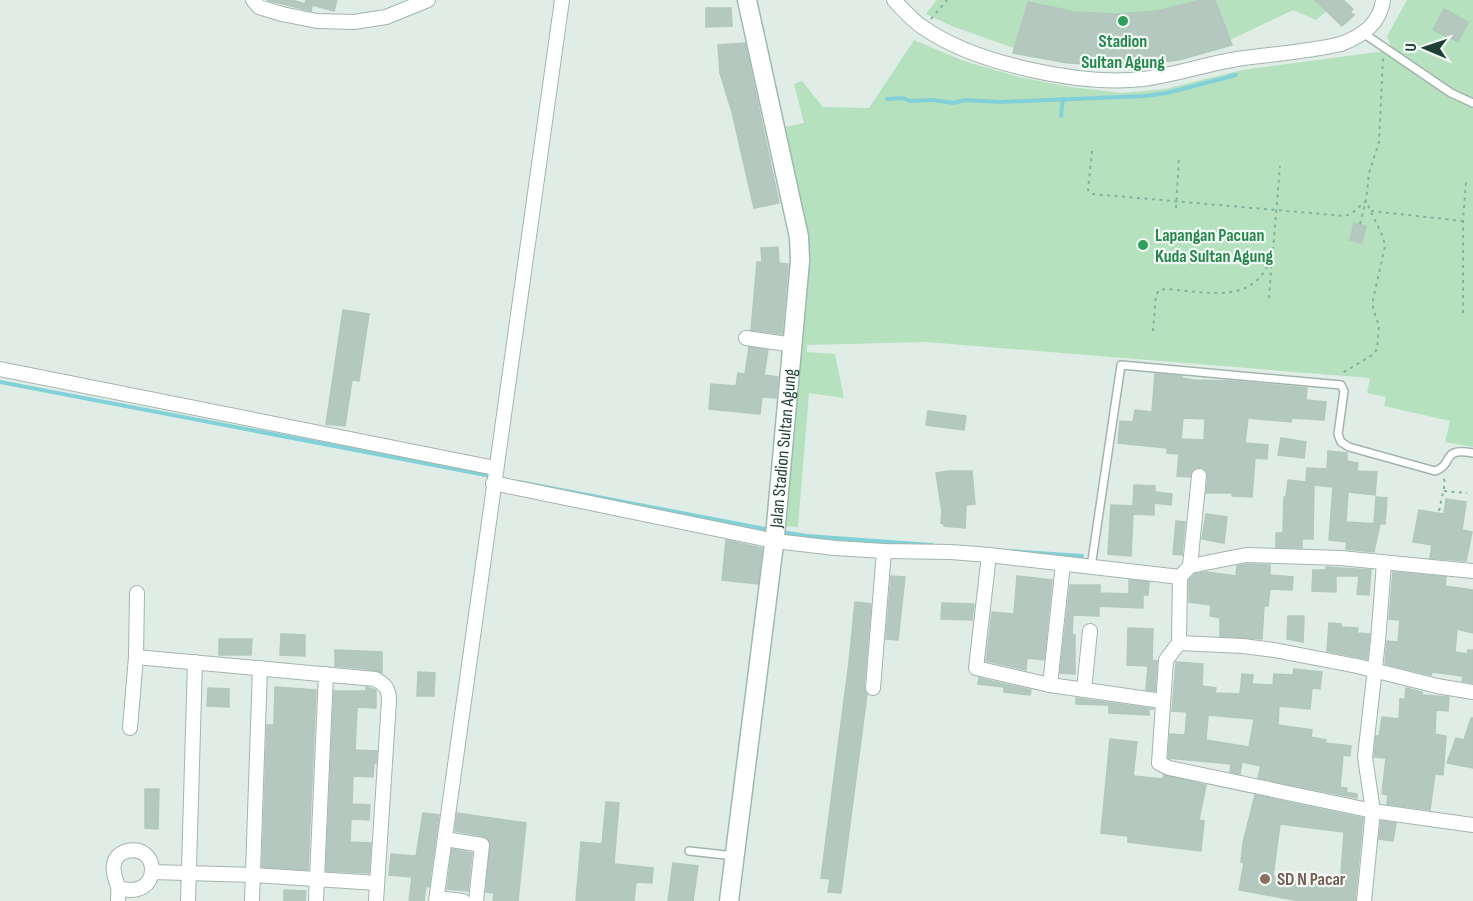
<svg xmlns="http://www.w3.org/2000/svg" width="1473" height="901" font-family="'Sofia Sans Condensed',sans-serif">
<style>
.green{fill:#b6e1bf}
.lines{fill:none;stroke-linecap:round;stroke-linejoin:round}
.stream{stroke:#82d1d8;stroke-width:4}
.building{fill:#b5c8bf;stroke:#b2c7bd;stroke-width:1.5;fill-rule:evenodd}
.lane-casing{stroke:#a2b5ad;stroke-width:10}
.street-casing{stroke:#a2b5ad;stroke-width:16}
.secondary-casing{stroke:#9dbaae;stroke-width:21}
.path{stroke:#7db49f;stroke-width:2;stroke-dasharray:3 4.5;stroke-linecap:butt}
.lane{stroke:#fff;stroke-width:7}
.street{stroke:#fff;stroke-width:14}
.secondary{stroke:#fff;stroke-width:18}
.leisure-dot{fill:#2e9e5b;stroke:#f1f9f4;stroke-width:2}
.education-dot{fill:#8d6e63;stroke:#f1f9f4;stroke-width:2}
.labels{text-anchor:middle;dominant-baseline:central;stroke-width:4.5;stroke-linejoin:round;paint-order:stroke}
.leisure-label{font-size:18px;font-weight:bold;fill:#27864d;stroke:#f1f9f4}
.street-label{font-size:18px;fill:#1f3f34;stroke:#f1f9f4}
.education-label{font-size:18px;font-weight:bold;fill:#785e54;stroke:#f1f9f4;text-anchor:start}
</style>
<rect width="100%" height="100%" fill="#e0ede6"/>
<!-- green -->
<g class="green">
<path d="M937 0H1315L1327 11 1316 20 1293 10 1230 40 1232 45C1152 69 1094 71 1013 53L1014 48 954 27 926 14Z"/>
<polygon points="1407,0 1473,0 1473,100 1437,79 1391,47 1387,36"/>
<polygon points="914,40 964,61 1019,77 1070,87 1123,93 1165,89 1242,70 1385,51 1446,94 1473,107 1473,447 1445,442 1450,421 1384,406 1386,397 1367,393 1370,378 926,342 807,345 807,352 835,354 844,398 809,393 798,527 785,526 807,251 785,127 804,123 794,84 802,81 823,107 869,108"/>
</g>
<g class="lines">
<!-- stream -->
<g class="stream">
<polyline points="887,99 903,98 910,101 933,100 953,103 965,100 1001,102 1145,96 1167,93 1236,75"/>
<polyline points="1061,116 1063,99"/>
<polyline points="0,382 491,476"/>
<polyline points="519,482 771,530"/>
<polyline points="782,532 807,536 932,545"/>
<polyline points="1009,551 1082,556"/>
</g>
</g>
<!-- building -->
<g class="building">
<polygon points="267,0 292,0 312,6 311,11"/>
<polygon points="306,0 337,0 334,11 305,3"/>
<polygon points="1201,0 1215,0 1232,45 1179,60 1120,66 1068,63 1013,53 1028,2 1075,12 1117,14 1157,11"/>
<polygon points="1315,0 1343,0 1353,9 1350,12 1354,15 1342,26"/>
<polygon points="706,8 731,8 732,26 706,27"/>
<polygon points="1444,9 1468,22 1458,42 1433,30"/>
<polygon points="745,43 779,203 754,208 732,112 720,73 718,45"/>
<polygon points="1354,223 1366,226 1362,243 1350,240"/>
<polygon points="778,247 779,263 788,264 782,334 751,330 757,262 762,262 761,248"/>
<polygon points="343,310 369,314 359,381 352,380 345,426 326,424"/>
<polygon points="749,347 768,350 764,375 778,377 776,398 762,397 760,414 709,409 711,384 736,386 738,373 745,374"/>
<path d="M1155 374 1182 376V378L1193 380 1233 381 1307 388 1306 400 1326 402 1324 420 1292 418 1291 422 1248 418 1245 443 1268 445 1267 459 1255 458 1252 497 1232 496V493H1206L1208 476 1204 468H1195L1190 477 1177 476 1179 454 1167 453V448L1118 443 1120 421 1133 422 1135 410 1152 412ZM1183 418 1205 419 1204 440 1181 439Z"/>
<polygon points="928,411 966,416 964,430 926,425"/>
<polygon points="1281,438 1306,442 1304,458 1278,455"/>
<polygon points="1328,451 1347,453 1347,461 1358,463 1357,471 1377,472 1375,495 1348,492 1346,522 1380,524 1374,552 1346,549 1347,542 1329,540 1333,487 1314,485 1313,539 1302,539 1302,548 1276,547 1276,533 1283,533 1284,497 1286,497 1288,480 1306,482 1307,468 1327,469"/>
<polygon points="949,471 972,471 975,504 966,505 965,528 944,526 944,524 941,523 942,512 936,473"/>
<polygon points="1134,485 1155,486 1155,492 1172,494 1171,505 1154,503 1154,515 1133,514 1131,556 1108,554 1111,505 1133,506"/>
<polygon points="1376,497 1387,498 1385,524 1374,523"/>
<polygon points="1446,499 1466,502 1462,530 1472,532 1466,561 1430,558 1432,545 1413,542 1419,510 1444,514"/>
<polygon points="1206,514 1227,517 1224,543 1202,539"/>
<polygon points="1176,521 1185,522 1182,555 1173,554"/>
<polygon points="726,540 762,548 758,584 722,580"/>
<polygon points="1247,564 1270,565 1270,575 1293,577 1292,590 1270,589 1268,606 1264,606 1262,639 1220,636 1220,618 1210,616 1211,605 1189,602 1189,580 1195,574 1206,572 1236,576 1237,566"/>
<polygon points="1326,567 1371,570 1369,595 1357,594 1359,576 1336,576 1336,592 1312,591 1313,570 1326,570"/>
<polygon points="1393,572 1446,577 1445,586 1473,590 1473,633 1457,629 1455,652 1467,654 1468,650 1473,650 1473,683 1462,681 1463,676 1432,672 1431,675 1385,664 1387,641 1398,642 1400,620 1389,619"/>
<polygon points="891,576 905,577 898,640 886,639"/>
<polygon points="1017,576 1052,580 1044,660 1027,658 1026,670 986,661 992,612 1014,614"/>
<polygon points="1129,580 1149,582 1148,595 1143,595 1143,608 1099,606 1099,616 1073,615 1072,634 1075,635 1075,674 1060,673 1070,585 1100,585 1100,593 1129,594"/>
<polygon points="855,602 871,604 864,687 867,694 841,893 828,892 830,879 821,878 849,662"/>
<polygon points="942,603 974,604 972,620 941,619"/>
<polygon points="1288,616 1304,616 1303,642 1287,639"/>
<polygon points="1329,623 1341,624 1341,627 1358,628 1357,633 1370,634 1367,659 1327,651"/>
<polygon points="1128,628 1153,629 1152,660 1157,661 1155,691 1146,690 1148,666 1127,665"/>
<polygon points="281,634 305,635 305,656 280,655"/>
<polygon points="219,639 252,639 251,655 219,655"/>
<polygon points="335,650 382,652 382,673 367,669 335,666"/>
<path d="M1176 662 1203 664 1202 686 1216 688 1215 693 1240 694 1242 674 1253 675 1252 684 1273 685 1274 674 1293 675 1294 669 1322 672 1320 689 1312 688 1310 709 1279 706 1278 725 1312 730 1311 737 1326 740 1325 743 1351 746 1350 756 1343 755 1340 787 1347 788 1346 792 1357 794V798L1258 778 1261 766 1242 762 1240 774 1230 772 1231 764 1168 758 1170 734 1185 735 1187 712 1172 711ZM1208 715 1254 719 1249 747 1206 740Z"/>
<polygon points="418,672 435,673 434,696 417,696"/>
<polygon points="979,678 1031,690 1030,695 1004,692 1004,687 978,684"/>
<polygon points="275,687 316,690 308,870 262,867 267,725 274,725"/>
<polygon points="366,687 376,690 376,708 357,707 355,750 377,751 376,763 374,763 373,777 353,776 352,804 370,805 369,820 351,819 350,842 371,843 369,873 326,871 334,691 366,691"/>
<polygon points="208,688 229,689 229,707 207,706"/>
<polygon points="1406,688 1422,692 1422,695 1449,697 1448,711 1436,710 1435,734 1446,736 1443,775 1435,774 1430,810 1387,804 1388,795 1382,794 1386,758 1374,757 1376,736 1379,736 1382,717 1399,719 1400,699 1405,699"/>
<polygon points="1076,698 1154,709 1149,709 1149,715 1109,713 1109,705 1076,704"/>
<polygon points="1471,718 1473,718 1473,768 1447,763 1456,738 1464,740"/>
<polygon points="1110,739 1137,742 1133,776 1163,779 1164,775 1206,785 1199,820 1204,821 1201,851 1128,842 1128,836 1101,833"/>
<polygon points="145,789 159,789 158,829 145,828"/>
<path d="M1255 795 1363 818 1355 901H1300L1239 890 1244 863 1241 862 1243 843ZM1280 824 1344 832 1340 888 1273 876Z"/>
<polygon points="606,802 619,803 614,864 653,868 652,883 636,882 634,901 576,901 581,842 602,844"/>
<polygon points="423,813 439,815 429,887 426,886 424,901 409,901 412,877 389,875 391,854 416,856"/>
<polygon points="457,813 526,823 518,901 493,901 494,893 486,892 490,842 483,836 455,831"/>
<polygon points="1381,821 1396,823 1393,841 1379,839"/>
<polygon points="452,849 472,853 468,891 447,889"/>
<polygon points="673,863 698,866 693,901 668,901"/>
<polygon points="284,890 306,891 305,901 284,901"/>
</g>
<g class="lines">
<defs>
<g id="lane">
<polyline points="1363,33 1451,93 1473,103"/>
<path d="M1091 567 1121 365 1341 385 1344 391 1338 434 1341 442 1349 447 1435 471C1455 464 1440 447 1473 453"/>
<polyline points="689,851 735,856"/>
</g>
<g id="street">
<polyline points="253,0 259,7 282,14 317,21 354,22 386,17 428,0"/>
<path d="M894 0C903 10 913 21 924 28 976 64 1081 86 1143 79 1175 75 1206 64 1237 59 1272 54 1307 52 1341 44 1362 36 1380 24 1383 0"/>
<polyline points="746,338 794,345"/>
<polyline points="0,369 495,468"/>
<polyline points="493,483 775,541 835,548 884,551 951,552 989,555 1180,577 1190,566 1246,555 1341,558 1473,571"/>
<polyline points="989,555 976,668 1050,685 1162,701"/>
<polyline points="1190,566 1199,476"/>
<polyline points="1180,577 1179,643 1166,660 1159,763 1169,768 1373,811 1473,825"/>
<polyline points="1179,643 1243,646 1274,650 1357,666 1437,686 1473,692"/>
<path d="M136 657 375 679C386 685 389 689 389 701L376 901"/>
<polyline points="1050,685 1063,564"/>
<polyline points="873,688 884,551"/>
<polyline points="1084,690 1090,631"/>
<polyline points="130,728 136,657 137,593"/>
<polyline points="445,839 482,845 476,901"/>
<polyline points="152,872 254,875 377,883"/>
<polyline points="437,898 463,901"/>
<path d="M118 901C118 897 119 891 118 887 116 879 112 873 114 864 115 858 120 853 127 851 161 843 162 901 119 888"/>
<polyline points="188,901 195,662"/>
<polyline points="252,901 260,668"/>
<polyline points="316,901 326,674"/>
<polyline points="436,901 562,0"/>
<polyline points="1364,901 1373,811 1365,757 1378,641 1384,563"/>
</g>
<g id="secondary">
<path id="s1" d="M729 901 775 536 800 261 799 237 747 0"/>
</g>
</defs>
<!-- lane casing -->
<use href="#lane" class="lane-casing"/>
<!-- street casing -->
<use href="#street" class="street-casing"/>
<!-- secondary casing -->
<use href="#secondary" class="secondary-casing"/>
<!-- path -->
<g class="path">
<polyline points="931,19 947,0"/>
<polyline points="1092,151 1088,190 1092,194 1345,216 1351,214 1366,201 1383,237 1385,246 1373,300 1373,308 1379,326 1377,349 1374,354 1344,372 1342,376"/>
<polyline points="1176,208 1179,158"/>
<polyline points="1371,211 1463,221"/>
<polyline points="1360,224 1366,201 1369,173 1379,142 1383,58"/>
<polyline points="1273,250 1280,166"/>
<polyline points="1269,298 1272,258"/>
<polyline points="1463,313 1463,221 1466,181"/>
<path d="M1153 331 1156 295 1159 290 1165 289C1210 292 1258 307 1273 251"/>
<polyline points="1444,491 1467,493"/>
<polyline points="1439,511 1445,483 1443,476"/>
</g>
<!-- lane -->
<use href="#lane" class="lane"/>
<!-- street -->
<use href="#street" class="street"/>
<!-- secondary -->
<use href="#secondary" class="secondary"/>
</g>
<!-- markers -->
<g class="leisure-dot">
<circle cx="1123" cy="21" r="6"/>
<circle cx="1143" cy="245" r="6"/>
</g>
<circle class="education-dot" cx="1265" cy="879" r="6"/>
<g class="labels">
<!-- leisure labels -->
<g class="leisure-label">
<text x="1123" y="41">Stadion<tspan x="1123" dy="21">Sultan Agung</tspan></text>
<text x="1155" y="235" text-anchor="start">Lapangan Pacuan<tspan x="1155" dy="21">Kuda Sultan Agung</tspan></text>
</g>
<!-- street labels -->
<g class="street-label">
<text stroke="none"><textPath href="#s1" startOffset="456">Jalan Stadion Sultan Agung</textPath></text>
</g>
<!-- education labels -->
<g class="education-label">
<text x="1277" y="879">SD N Pacar</text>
</g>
</g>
<!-- north arrow -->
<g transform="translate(1425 48) rotate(272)" stroke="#f1f9f4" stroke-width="4.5" paint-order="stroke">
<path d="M0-4.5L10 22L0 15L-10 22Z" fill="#1f3f34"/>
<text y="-9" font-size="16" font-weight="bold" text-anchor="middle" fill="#1f3f34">U</text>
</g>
</svg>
